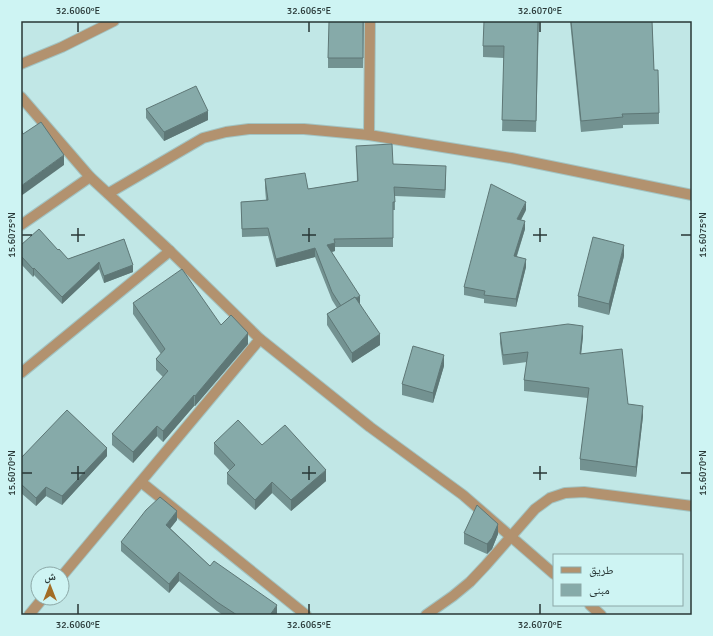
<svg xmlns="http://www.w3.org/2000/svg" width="713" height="636" font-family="Signika,'Noto Naskh Arabic',sans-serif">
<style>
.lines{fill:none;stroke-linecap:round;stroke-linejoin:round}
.street-casing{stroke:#a2c4c3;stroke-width:12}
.street{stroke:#b2926f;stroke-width:10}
.wall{fill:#739291}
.shaded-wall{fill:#5e7776}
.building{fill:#86aaa9;stroke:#5e7776}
.ticks{fill:none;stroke:#283736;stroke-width:1.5}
.neatline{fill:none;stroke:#283736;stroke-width:1.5}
.ticks-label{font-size:10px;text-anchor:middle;fill:#283736}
</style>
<rect width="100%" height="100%" fill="#c1e7e6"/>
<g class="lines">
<defs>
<g id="street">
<polyline points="21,64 62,47 114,21"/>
<polyline points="21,97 90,177 170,251 260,339 370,427 463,495 554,574"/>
<polyline points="369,135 370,21"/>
<polyline points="109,193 203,138 226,132 249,129 304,129 369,135 511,158 692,195"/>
<polyline points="21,225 90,177"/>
<polyline points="21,373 170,251"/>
<polyline points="141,482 306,615"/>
<polyline points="62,576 260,339"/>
<polyline points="590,605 601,615"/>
<polyline points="29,615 43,598"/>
<polyline points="426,615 453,596 470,582 486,565 535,509 550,498 565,493 584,492 692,506"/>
</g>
</defs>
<!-- street casing -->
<use href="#street" class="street-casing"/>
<!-- street -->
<use href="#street" class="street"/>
</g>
<!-- wall -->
<g class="wall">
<polygon points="364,21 363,68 328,68 328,58"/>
<polygon points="539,21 536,132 502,131 504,58 483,57 483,46"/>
<polygon points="570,21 652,21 654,70 659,113 659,124 623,125 623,128 581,132"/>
<polygon points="146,109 208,120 164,141 146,118"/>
<polygon points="356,146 393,164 446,175 445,198 395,196 395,210 393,210 393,247 335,247 335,251 332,252 360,304 380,345 352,363 327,325 327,314 337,308 332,300 315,257 276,267 268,236 242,237 241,202 266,200 265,188 265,179 308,189 357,181"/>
<polygon points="526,210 521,220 525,229 517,256 526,267 516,307 484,303 484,299 464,295 464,287"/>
<polygon points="124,239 133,272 104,283 99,269 62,304 34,275 33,277 21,264 21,245 58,250 68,259"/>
<polygon points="624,256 609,315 578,307 578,296"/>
<polygon points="133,303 221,325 248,344 195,406 194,406 163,442 157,436 133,463 112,445 112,434 163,377 156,370 156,359 161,354 133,314"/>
<polygon points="500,333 583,336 581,354 628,404 643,416 636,477 580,470 580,459 588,398 524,391 524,380 527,362 503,365 500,343"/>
<polygon points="444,366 433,403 402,395 402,384"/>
<polygon points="214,443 262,445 326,481 291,511 272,493 255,510 227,484 227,473 230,471 214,454"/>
<polygon points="107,456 62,505 46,496 36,506 21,493 21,458"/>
<polygon points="177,520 170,528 210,566 277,614 276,615 223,615 217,611 179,581 169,593 121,551 121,542"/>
<polygon points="464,533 498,534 492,549 487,554 464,544"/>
</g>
<!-- shaded-wall -->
<g class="shaded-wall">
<polygon points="208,111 208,120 164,141 164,132"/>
<polygon points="64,155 64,165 21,196 21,186"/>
<polygon points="446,166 446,175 445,198 445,190"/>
<polygon points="526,202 526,210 517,227 517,219"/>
<polygon points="525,221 525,229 514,264 514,256"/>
<polygon points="335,243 335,251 327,253 327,245"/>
<polygon points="624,245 624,256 609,315 609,304"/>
<polygon points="315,248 315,257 276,267 276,259"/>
<polygon points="526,259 526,267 516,307 516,299"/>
<polygon points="99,262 99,269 62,304 62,297"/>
<polygon points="133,265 133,272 104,283 104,276"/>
<polygon points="34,268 34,275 33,277 33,269"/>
<polygon points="360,296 360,304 341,316 341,307"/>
<polygon points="583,326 583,336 580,364 580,354"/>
<polygon points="248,333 248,344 195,406 195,396"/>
<polygon points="380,334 380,345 352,363 352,353"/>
<polygon points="444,355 444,366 433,403 433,393"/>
<polygon points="194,395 194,406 163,442 163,431"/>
<polygon points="643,406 643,416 636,477 636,467"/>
<polygon points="157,426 157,436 133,463 133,452"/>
<polygon points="107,448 107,456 62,505 62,496"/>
<polygon points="326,470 326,481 291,511 291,500"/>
<polygon points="272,482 272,493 255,510 255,500"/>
<polygon points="46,487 46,496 36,506 36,498"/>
<polygon points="177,511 177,520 166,534 166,525"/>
<polygon points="498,524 498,534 492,549 487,554 487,544"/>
<polygon points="179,572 179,581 169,593 169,584"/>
<polygon points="277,605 277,614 276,615 270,615"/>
</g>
<!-- building -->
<g class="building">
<polygon points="329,21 363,21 363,58 328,58"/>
<polygon points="484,21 538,21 536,121 502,120 504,46 483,46"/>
<polygon points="571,21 652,21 654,70 658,70 659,113 622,114 623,117 581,121"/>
<polygon points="196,86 208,111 164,132 146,109"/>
<polygon points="41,122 64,155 21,186 21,128 23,134"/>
<polygon points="392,144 393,164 446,166 445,190 394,187 395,202 393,202 393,238 334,239 335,243 327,245 360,296 356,298 355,297 341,306 332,292 315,248 276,259 268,228 242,229 241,202 268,200 265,179 305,173 308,189 358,181 356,146"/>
<polygon points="491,184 526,202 517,219 525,221 514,256 526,259 516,299 484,295 485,291 464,287"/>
<polygon points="39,229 58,250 59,249 68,259 124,239 133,265 104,276 99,262 62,297 34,268 33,269 21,256 21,245"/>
<polygon points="593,237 624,245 609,304 578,296"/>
<polygon points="182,269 221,325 231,315 248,333 195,396 194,395 163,431 157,426 133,452 112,434 168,371 156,359 165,349 133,303"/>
<polygon points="355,297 380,334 352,353 327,314"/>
<polygon points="568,324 583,326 580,354 622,349 628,404 643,406 636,467 580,459 589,388 524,380 528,352 503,355 500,333"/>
<polygon points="413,346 444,355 433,393 402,384"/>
<polygon points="67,410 107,448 62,496 46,487 36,498 21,484 21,458"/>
<polygon points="238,420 262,445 285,425 326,470 291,500 272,482 255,500 227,473 235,465 214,443"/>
<polygon points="160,497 177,511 166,525 210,566 214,561 277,605 270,615 237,615 217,602 179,572 169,584 121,542 146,510"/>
<polygon points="477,505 498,524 492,538 487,544 464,533"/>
</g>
<!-- ticks -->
<path class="ticks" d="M78 22V32M309 22V32M540 22V32M78 228V242M309 228V242M540 228V242M22 235H32M71 235H85M302 235H316M533 235H547M681 235H691M78 466V480M309 466V480M540 466V480M22 473H32M71 473H85M302 473H316M533 473H547M681 473H691M78 604V614M309 604V614M540 604V614"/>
<!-- border -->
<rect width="713" height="636" fill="none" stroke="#cef4f3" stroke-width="44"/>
<!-- legend -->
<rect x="553" y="554" width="130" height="52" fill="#cef4f3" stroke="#8ca8a7"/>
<rect x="561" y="567" width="20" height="6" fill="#b2926f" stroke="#8ca8a7"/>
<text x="589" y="574" font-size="12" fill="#283736">طريق</text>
<rect x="561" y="584" width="20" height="12" fill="#86aaa9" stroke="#8ca8a7"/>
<text x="589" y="594" font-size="12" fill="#283736">مبنى</text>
<!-- north arrow -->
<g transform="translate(50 586)"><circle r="19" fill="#cef4f3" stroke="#8ca8a7"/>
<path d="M0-3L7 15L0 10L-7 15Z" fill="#a26d26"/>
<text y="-6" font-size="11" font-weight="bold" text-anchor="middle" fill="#283736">ش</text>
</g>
<rect x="22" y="22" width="669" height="592" class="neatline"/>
<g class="ticks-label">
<text x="78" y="14">32.6060°E</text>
<text x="309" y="14">32.6065°E</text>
<text x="540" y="14">32.6070°E</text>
<text transform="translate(11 235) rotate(-90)" y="4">15.6075°N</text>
<text transform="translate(702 235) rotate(-90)" y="4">15.6075°N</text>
<text transform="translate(11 473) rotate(-90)" y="4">15.6070°N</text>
<text transform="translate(702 473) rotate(-90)" y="4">15.6070°N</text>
<text x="78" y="628">32.6060°E</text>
<text x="309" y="628">32.6065°E</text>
<text x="540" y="628">32.6070°E</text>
</g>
</svg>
